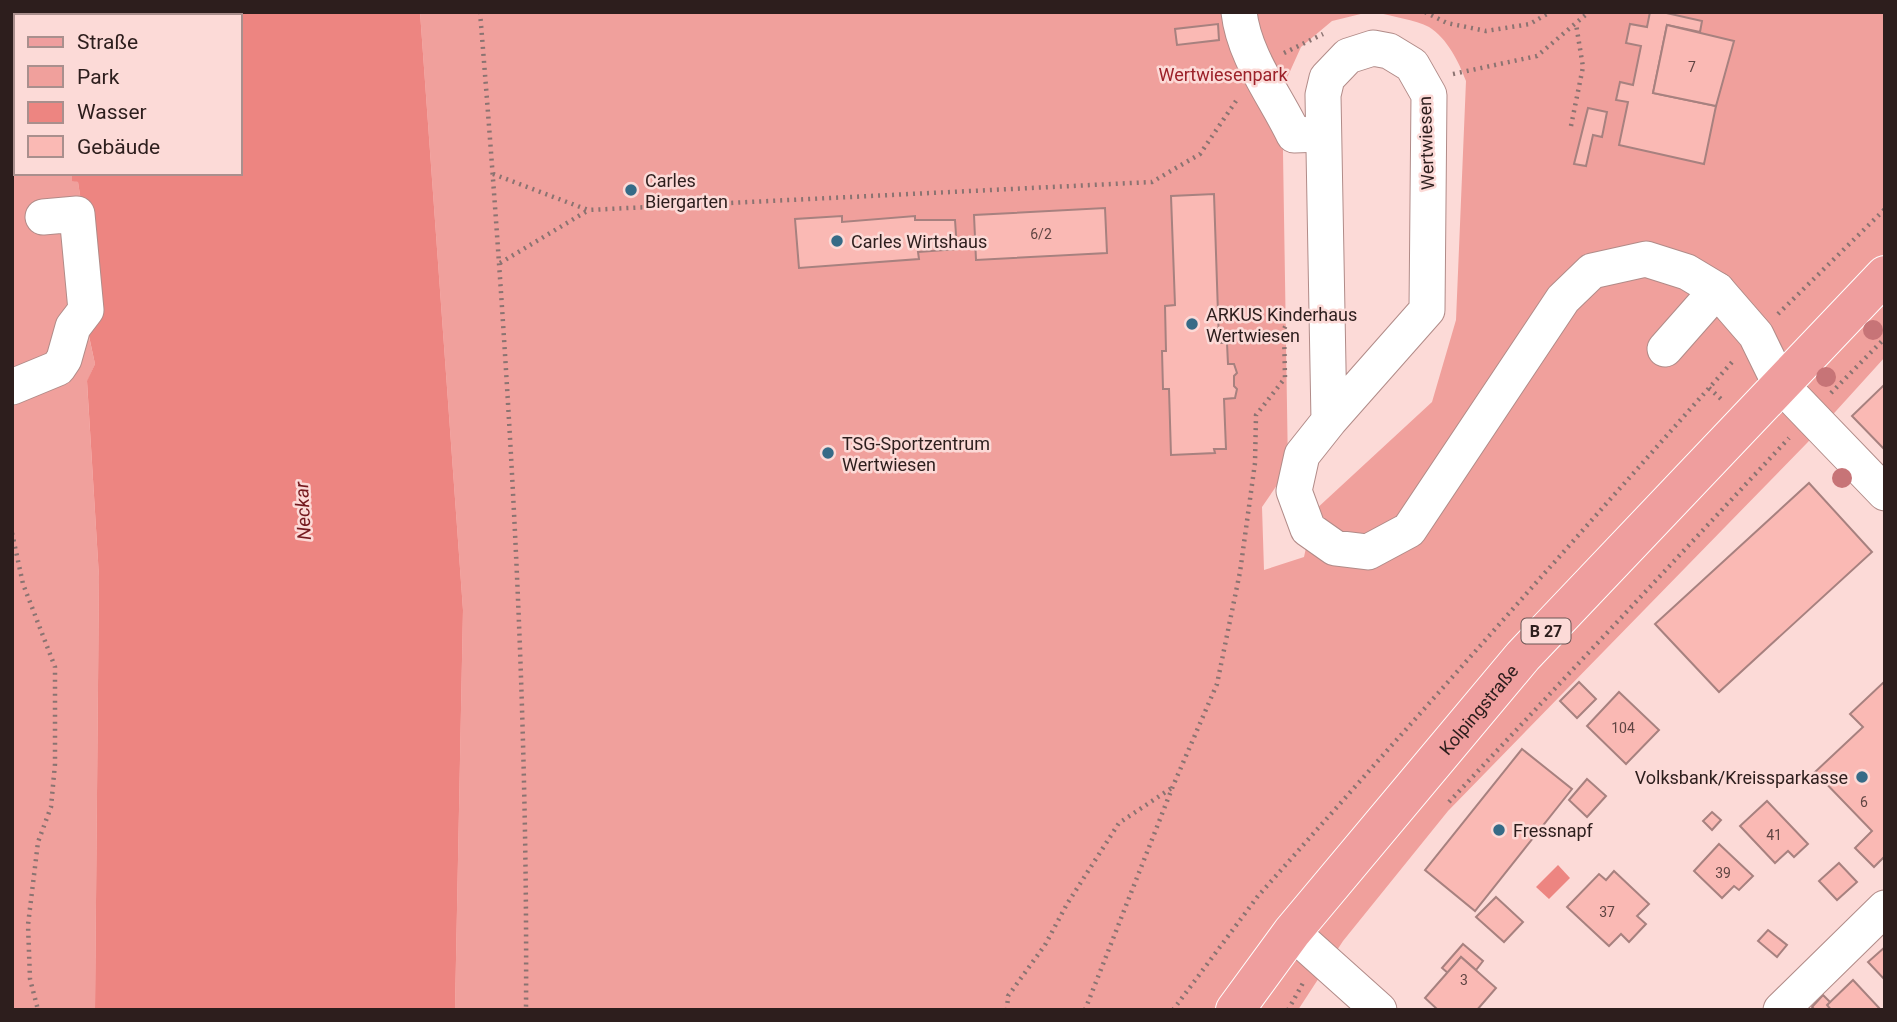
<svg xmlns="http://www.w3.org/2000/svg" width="1897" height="1022" font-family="Roboto,sans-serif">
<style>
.green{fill:#f0a09c}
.water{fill:#ed8581}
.building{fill:#fab9b4;stroke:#a7817f;stroke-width:2}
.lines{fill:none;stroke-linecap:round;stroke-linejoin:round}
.minor-casing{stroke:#b18b88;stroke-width:37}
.major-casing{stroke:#fff;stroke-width:40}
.path{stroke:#8b7371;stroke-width:4.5;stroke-dasharray:2 5;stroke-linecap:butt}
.minor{stroke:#fff;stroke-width:35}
.major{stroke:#ef9e9e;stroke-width:38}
.tree{fill:#c77477}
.poi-dot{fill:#366b87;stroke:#fcdad7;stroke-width:2.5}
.labels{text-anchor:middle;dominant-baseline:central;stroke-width:5;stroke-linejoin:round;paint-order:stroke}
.number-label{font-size:14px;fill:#604543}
.shield{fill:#fcdad7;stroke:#6b5655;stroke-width:2}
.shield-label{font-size:16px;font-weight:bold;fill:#2d1e1d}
.park-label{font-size:18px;fill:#9c2129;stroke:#fcdad7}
.street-label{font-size:18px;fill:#2d1e1d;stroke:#fcdad7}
.poi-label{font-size:18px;fill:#2d1e1d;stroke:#fcdad7;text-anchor:start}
.water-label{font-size:19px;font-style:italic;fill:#75191e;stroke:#fcdad7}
</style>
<rect width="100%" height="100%" fill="#fcdad7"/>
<!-- green -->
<g class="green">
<polygon points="12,12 59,12 60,16 16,16 16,173 72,173 72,180 78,182 83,214 86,323 95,364 87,382 99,577 95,1010 12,1010"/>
<path d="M420 12H1369L1332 21 1301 47 1282 89 1288 469 1262 507 1264 570 1304 557 1314 511 1432 402 1456 320 1466 81C1459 62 1447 38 1429 27 1416 20 1390 16 1375 12H1885V357L1807 443 1448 811 1343 941 1298 1010H455L463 610Z"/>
</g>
<!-- water -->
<g class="water">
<polygon points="59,12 420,12 463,610 455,1010 95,1010 99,577 87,381 95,364 86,322 83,214 78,182 72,181 72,173 240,173 240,16 60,16"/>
<polygon points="1558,865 1570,878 1549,899 1536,887"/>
</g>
<!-- building -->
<g class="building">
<polygon points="1650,12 1662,12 1702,21 1700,32 1667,25 1653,93 1716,106 1704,164 1619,145 1628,102 1616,100 1620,82 1633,85 1641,46 1626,43 1630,24 1647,27"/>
<polygon points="1218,24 1219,40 1177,45 1175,29"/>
<polygon points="1667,25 1734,41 1716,106 1653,93"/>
<polygon points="1588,108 1607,112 1602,137 1593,135 1586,166 1574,164"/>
<polygon points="1214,194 1219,343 1227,343 1228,364 1234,364 1237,373 1234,376 1234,386 1237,389 1235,398 1224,399 1226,449 1214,449 1215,453 1171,455 1169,389 1163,389 1162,351 1166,351 1165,306 1175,305 1171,196"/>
<polygon points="1105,208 1107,253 976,260 974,215"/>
<polygon points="842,216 842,222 915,216 915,220 955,220 957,249 918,252 919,259 799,268 795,219"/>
<polygon points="1885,384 1885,450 1852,416"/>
<polygon points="1809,483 1872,552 1719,692 1655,624"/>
<polygon points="1885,681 1885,856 1874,867 1855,848 1872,831 1815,772 1863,727 1850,714"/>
<polygon points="1579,682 1596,699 1577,718 1560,701"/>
<polygon points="1619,692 1659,730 1626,764 1587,726"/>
<polygon points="1522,749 1572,789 1475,911 1425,870"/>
<polygon points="1587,779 1606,796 1587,817 1569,800"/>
<polygon points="1767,801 1808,844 1794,857 1788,851 1775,863 1740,826"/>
<polygon points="1712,812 1721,820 1712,830 1703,821"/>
<polygon points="1719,844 1753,876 1739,890 1734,886 1722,898 1694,871"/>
<polygon points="1839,863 1857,882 1837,900 1819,881"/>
<polygon points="1614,871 1649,904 1637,916 1646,924 1629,942 1621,934 1609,946 1567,907 1599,874 1606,880"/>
<polygon points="1496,897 1523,922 1504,942 1476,917"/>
<polygon points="1768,930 1787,945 1777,957 1758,941"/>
<polygon points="1463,944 1483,961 1476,970 1461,957 1448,973 1442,968"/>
<polygon points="1885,947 1885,980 1868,962"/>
<polygon points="1461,957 1496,988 1477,1010 1438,1010 1425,998"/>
<polygon points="1853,980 1881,1010 1831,1010 1827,1005"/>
<polygon points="1823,995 1830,1002 1827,1005 1831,1010 1815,1010 1812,1007"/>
</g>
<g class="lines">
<defs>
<g id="minor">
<path d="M1239 12C1244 57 1275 95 1294 135L1322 134"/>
<polyline points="1665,349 1717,290"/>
<polyline points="12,387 58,368 64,359 73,327 86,310 77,214 43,217"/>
<polyline points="1329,421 1323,95 1327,78 1348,56 1373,48 1389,51 1412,65 1429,95 1427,310 1329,421 1302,455 1294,491 1308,529 1335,548 1368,552 1409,530 1563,299 1592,271 1646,259 1687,272 1717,290 1756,335 1780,384 1885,493"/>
<polyline points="1292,932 1379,1010"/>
<polyline points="1781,1010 1885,908"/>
</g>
<g id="major">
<path id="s1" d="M1235 1010 1292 932 1523 656 1885 275"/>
</g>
</defs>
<!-- minor casing -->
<use href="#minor" class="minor-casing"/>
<!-- major casing -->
<use href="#major" class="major-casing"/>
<!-- path -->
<g class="path">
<path d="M480 12C507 344 528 676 526 1010"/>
<polyline points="1425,12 1447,23 1486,31 1530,24 1550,12"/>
<polyline points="22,16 23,12"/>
<polyline points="1284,53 1323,34"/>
<polyline points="1453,74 1537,56 1589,12"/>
<polyline points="12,110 16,79"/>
<polyline points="1571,126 1583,67 1576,24"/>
<polyline points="493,174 588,210 1152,182 1200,154 1238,98"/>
<polyline points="500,263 587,211"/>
<polyline points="1778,314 1885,209"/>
<polyline points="1709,388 1721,399"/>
<polyline points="1831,393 1885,338"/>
<polyline points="12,533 23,584 55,667 55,764 51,807 38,842 28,925 30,979 38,1010"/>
<polyline points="1449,802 1789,438"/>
<polyline points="1007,1010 1008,996 1045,945 1067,904 1119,823 1173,787"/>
<polyline points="1085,1010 1173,786 1217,684 1240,572 1255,463 1256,415 1285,378 1284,329 1293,310"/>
<polyline points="1173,1010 1258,896 1733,361"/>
<polyline points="1288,1010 1303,983"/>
</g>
<!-- minor -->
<use href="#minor" class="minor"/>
<!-- major -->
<use href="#major" class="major"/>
</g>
<!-- trees -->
<g class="tree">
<circle cx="1873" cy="330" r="10"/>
<circle cx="1826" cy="377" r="10"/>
<circle cx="1842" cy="478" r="10"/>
</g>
<!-- markers -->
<g class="poi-dot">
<circle cx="631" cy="190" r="7"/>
<circle cx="837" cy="241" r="7"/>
<circle cx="1192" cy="324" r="7"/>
<circle cx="828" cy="453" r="7"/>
<circle cx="1862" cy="777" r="7"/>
<circle cx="1499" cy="830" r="7"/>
</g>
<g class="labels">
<!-- number labels -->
<g class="number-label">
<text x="1692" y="67">7</text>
<text x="1041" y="234">6/2</text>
<text x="1623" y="728">104</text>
<text x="1864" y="802">6</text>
<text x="1774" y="835">41</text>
<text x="1723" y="873">39</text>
<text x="1607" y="912">37</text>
<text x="1464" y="980">3</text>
</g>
<!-- shield labels -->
<rect class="shield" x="1521.5" y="618.5" width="49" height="25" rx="5"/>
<g class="shield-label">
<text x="1546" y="631">B 27</text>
</g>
<!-- park labels -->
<g class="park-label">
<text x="1223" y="74">Wertwiesenpark</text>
</g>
<!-- street labels -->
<g class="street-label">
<text transform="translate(1426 143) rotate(-92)">Wertwiesen</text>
<text stroke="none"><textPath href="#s1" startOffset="387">Kolpingstraße</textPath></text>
</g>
<!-- poi labels -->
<g class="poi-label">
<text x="645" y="180">Carles<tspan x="645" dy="21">Biergarten</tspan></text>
<text x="851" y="241">Carles Wirtshaus</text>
<text x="1206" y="314">ARKUS Kinderhaus<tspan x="1206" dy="21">Wertwiesen</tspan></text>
<text x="842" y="443">TSG-Sportzentrum<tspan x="842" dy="21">Wertwiesen</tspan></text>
<text x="1848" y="777" text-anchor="end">Volksbank/Kreissparkasse</text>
<text x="1513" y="830">Fressnapf</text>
</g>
<!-- water labels -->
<g class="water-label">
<text transform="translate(303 511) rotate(-93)">Neckar</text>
</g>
</g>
<!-- border -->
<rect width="1897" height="1022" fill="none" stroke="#2d1e1d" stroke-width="28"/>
<!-- legend -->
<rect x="14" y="14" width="228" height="161" fill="#fcdad7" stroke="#a98f8d" stroke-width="2"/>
<rect x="28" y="37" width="35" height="10" fill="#ef9e9e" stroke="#a98f8d" stroke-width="2"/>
<text x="77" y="49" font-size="21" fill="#2d1e1d">Straße</text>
<rect x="28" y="66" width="35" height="21" fill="#f0a09c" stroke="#a98f8d" stroke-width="2"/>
<text x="77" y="84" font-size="21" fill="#2d1e1d">Park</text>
<rect x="28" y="102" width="35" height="21" fill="#ed8581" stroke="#a98f8d" stroke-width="2"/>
<text x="77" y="119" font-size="21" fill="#2d1e1d">Wasser</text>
<rect x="28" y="136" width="35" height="21" fill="#fab9b4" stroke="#a98f8d" stroke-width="2"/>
<text x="77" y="154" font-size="21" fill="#2d1e1d">Gebäude</text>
</svg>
